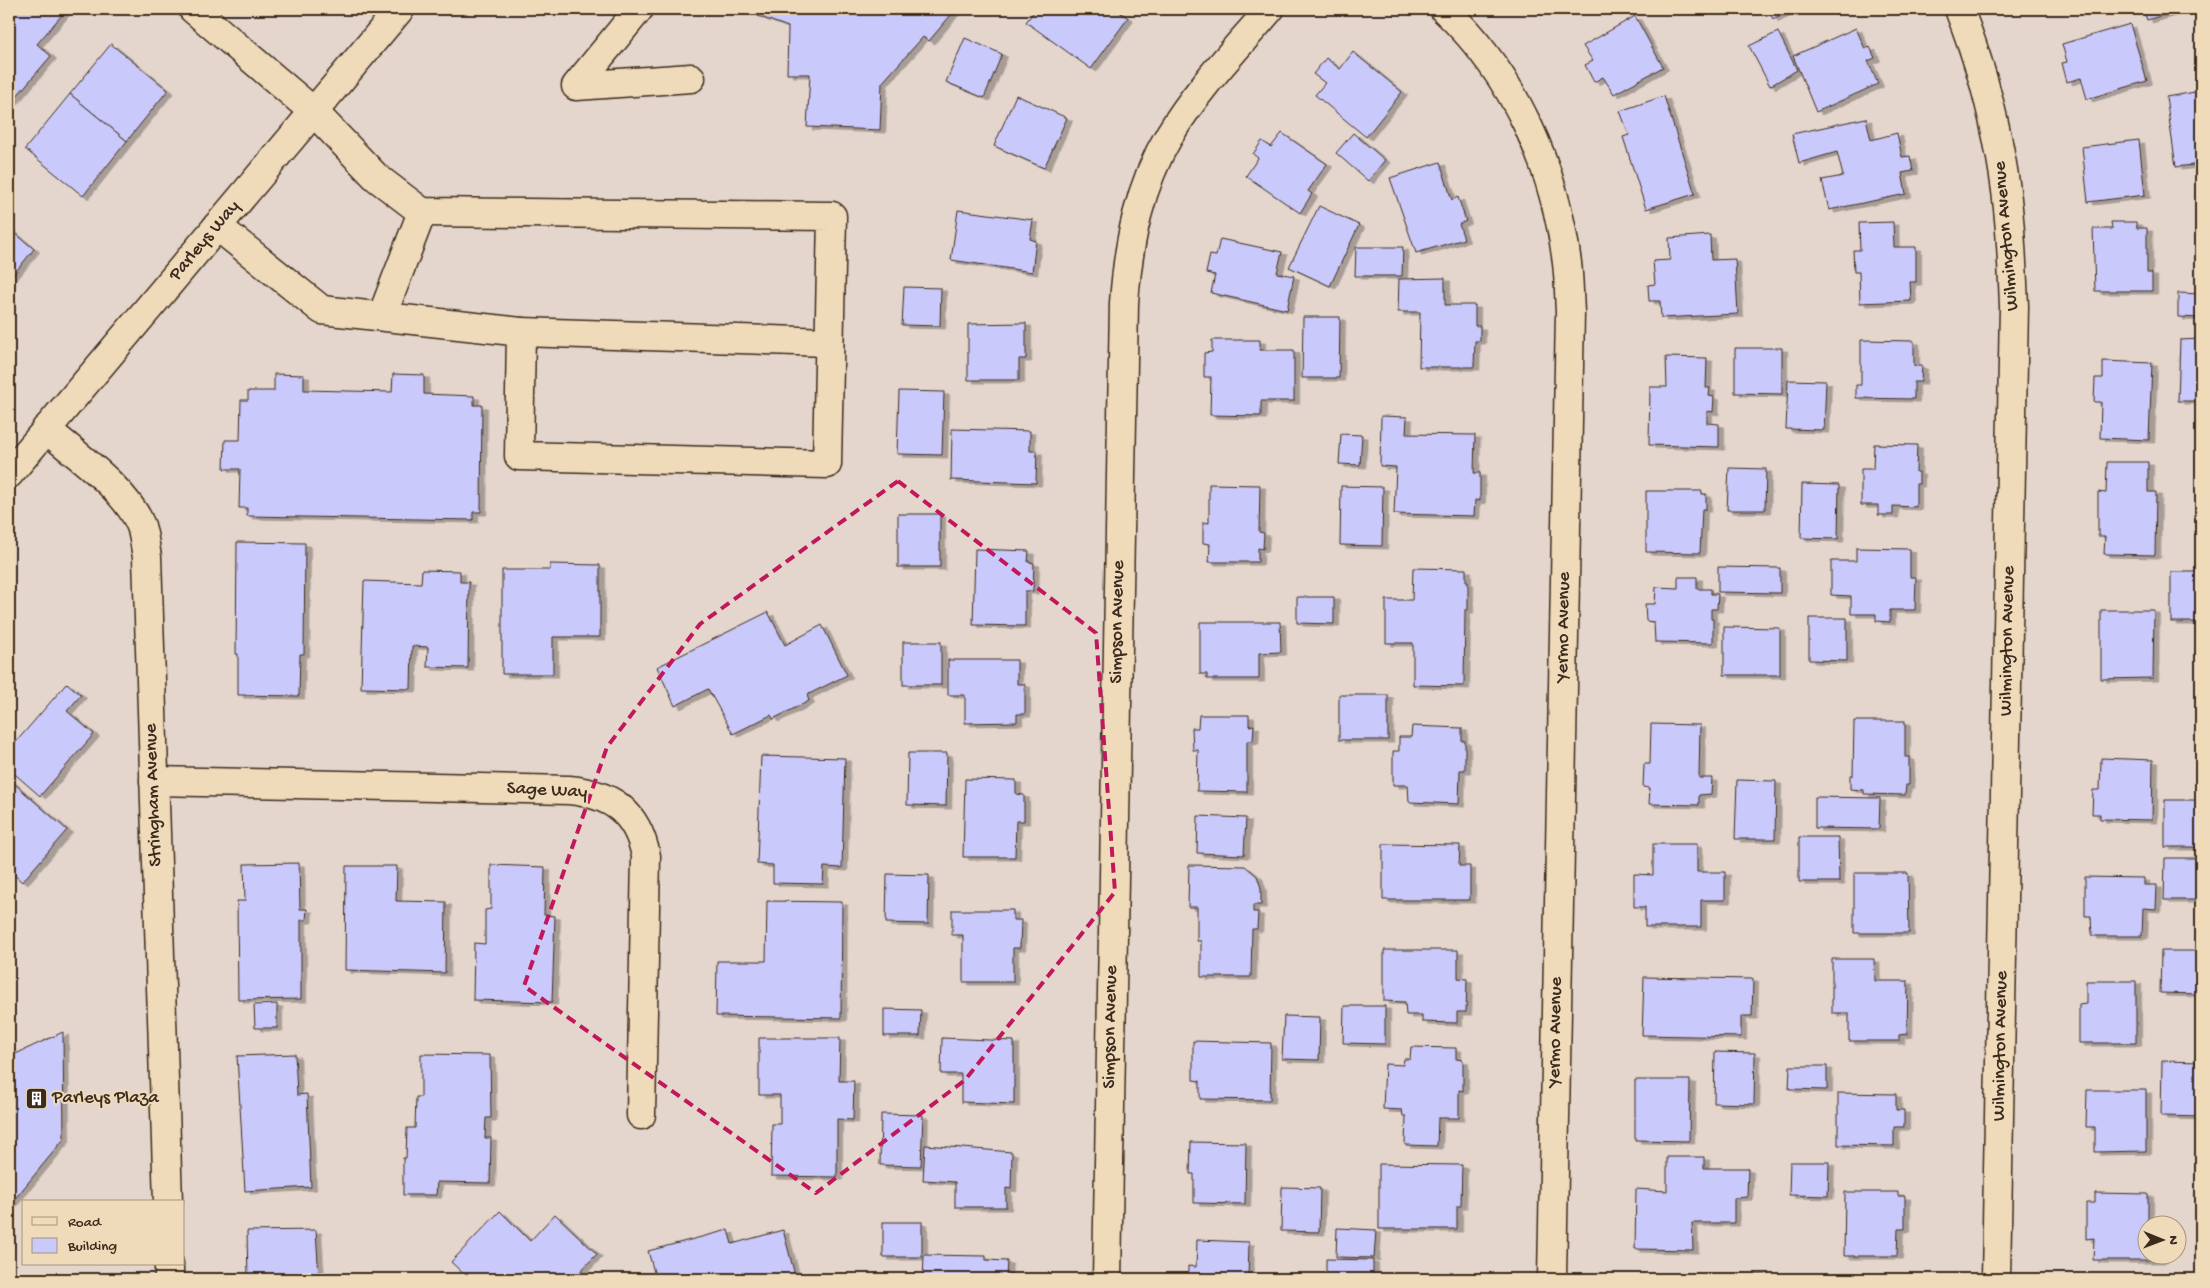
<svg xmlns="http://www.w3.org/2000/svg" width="2210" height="1288" font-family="'Gochi Hand',sans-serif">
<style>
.building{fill:#c9c9fb;stroke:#3b2a1e;filter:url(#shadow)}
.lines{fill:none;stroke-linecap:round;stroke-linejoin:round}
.minor-casing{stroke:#3b2a1e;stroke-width:31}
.major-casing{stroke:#3b2a1e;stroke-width:31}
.minor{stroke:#efdbb9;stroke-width:28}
.major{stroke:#efdbb9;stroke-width:28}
.marked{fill:none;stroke:#c2185b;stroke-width:4;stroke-dasharray:10 6;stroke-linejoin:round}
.labels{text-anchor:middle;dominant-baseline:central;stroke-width:4;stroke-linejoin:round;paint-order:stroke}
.street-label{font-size:19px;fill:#3b2a1e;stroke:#efdbb9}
.poi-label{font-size:19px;fill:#3b2a1e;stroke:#efdbb9;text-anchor:start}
</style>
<defs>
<filter id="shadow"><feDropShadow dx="5.5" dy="3" stdDeviation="0" flood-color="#0004"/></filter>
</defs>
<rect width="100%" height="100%" fill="#e4d6cd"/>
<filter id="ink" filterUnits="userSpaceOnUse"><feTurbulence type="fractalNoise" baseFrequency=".02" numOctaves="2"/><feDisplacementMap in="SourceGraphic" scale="10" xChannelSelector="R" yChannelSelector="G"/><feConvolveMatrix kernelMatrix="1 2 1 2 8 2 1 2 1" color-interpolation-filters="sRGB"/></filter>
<g filter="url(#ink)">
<!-- building -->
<g class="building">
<polygon points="9,9 67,9 37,44 51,56 9,105"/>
<polygon points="761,9 956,9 929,41 923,37 882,83 880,130 807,127 810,74 787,74 788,27 758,16"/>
<polygon points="1036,9 1115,9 1128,18 1091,69 1026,22"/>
<polygon points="1767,9 1791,9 1773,19"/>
<polygon points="2143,9 2183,9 2147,20"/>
<polygon points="1635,16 1663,67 1614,94 1603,77 1594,82 1585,65 1593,61 1583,46"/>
<polygon points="2130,24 2147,81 2087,99 2081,78 2067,82 2062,63 2067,62 2062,44"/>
<polygon points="1856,28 1865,49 1870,47 1875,58 1868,61 1878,84 1816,112 1793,56"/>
<polygon points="1778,32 1797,70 1770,86 1749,46"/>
<polygon points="965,38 1002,54 984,98 946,82"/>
<polygon points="111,44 168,90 127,141 70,94"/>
<polygon points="1353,52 1402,92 1366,137 1315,95 1325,83 1313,74 1326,58 1340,69"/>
<polygon points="2201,91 2201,164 2176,167 2166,97"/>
<polygon points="70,94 127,141 83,196 25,149"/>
<polygon points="1016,95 1067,118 1044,168 994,146"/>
<polygon points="1664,96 1695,194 1646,209 1623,137 1629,135 1620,111"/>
<polygon points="1866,118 1871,140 1897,133 1902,157 1910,156 1913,171 1902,173 1906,194 1829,210 1822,180 1843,176 1837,152 1799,163 1792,134"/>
<polygon points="1282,133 1327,164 1308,191 1312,194 1300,213 1246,176 1258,158 1253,154 1262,141 1271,147"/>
<polygon points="1353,133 1385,160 1368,181 1336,153"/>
<polygon points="2139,140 2145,195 2088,202 2082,147"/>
<polygon points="1440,162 1452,200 1458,197 1466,221 1459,224 1464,239 1416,253 1390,178"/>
<polygon points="1319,206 1359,225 1330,286 1289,267"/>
<polygon points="958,210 1033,220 1030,239 1036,241 1032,272 951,260"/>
<polygon points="1893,222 1894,247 1916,247 1916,282 1910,282 1911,301 1860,303 1859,272 1854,272 1853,250 1860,250 1859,223"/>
<polygon points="2111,222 2136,222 2137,228 2147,228 2147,273 2152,273 2152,291 2095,291 2093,229 2112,229"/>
<polygon points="9,228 34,249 9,280"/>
<polygon points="1710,235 1711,260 1735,259 1738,314 1661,318 1660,301 1649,301 1648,285 1655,284 1653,261 1670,260 1669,238"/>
<polygon points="1220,239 1282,252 1277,273 1294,276 1287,310 1211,293 1215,275 1206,273 1210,255 1216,256"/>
<polygon points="1356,247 1403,247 1402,276 1355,276"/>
<polygon points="1445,278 1445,305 1475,305 1475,326 1480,326 1480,341 1475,341 1474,367 1419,367 1420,312 1398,312 1399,279"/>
<polygon points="904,287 941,288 940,326 902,325"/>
<polygon points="2178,293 2201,294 2201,318 2178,317"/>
<polygon points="1303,317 1340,317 1339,378 1302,378"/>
<polygon points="1026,323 1026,359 1019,359 1019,380 968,380 968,324"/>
<polygon points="2201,339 2201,401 2178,401 2180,340"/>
<polygon points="1212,340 1260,340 1260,350 1294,350 1294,401 1261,401 1261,416 1210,415 1211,377 1204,377 1204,353 1212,352"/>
<polygon points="1861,340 1914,341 1914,366 1922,366 1921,382 1914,382 1914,399 1856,398 1856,385 1861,385"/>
<polygon points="1735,348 1782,348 1782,394 1735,393"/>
<polygon points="1666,357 1707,358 1706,388 1710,388 1709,396 1714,397 1713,412 1707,411 1707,423 1719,424 1719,447 1649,445 1650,387 1667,387"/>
<polygon points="2103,361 2152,363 2149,440 2100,438 2101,402 2094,402 2095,378 2103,378"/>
<polygon points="274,374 304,375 304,390 392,392 393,374 424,375 424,394 474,396 474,405 482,405 481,512 473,512 473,520 247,516 247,508 239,508 240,469 224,469 225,440 240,440 241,400 248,400 248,391 274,391"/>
<polygon points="1788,380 1826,381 1824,430 1786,429"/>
<polygon points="899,391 944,392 942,455 897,454"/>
<polygon points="1381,416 1407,417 1406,434 1475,435 1474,473 1480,473 1480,501 1475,500 1474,516 1394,514 1396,467 1380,466"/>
<polygon points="952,429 1030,431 1030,451 1037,451 1036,483 951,480"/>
<polygon points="1341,434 1362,435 1360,465 1339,464"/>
<polygon points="1874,444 1917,445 1916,472 1919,472 1919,484 1916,484 1916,507 1893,506 1893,515 1878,515 1878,505 1861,505 1861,469 1873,469"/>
<polygon points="2107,462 2148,462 2148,492 2156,492 2155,555 2104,554 2105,536 2098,536 2098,492 2106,493"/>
<polygon points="1729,468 1766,469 1765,510 1727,510"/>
<polygon points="1209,484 1260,485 1259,532 1264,533 1263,549 1258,548 1258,562 1209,562 1210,544 1203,543 1203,522 1209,523"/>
<polygon points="1802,484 1839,485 1838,539 1801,538"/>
<polygon points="1341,486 1383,487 1382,546 1340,545"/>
<polygon points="1646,491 1702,491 1702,494 1706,494 1706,509 1702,509 1700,553 1646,552"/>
<rect x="898" y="514" width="42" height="53"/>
<polygon points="237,542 305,543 304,654 300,654 299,696 238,695 238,654 236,654"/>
<polygon points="1856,548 1910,549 1910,577 1916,577 1915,610 1890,610 1890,622 1876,621 1876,614 1851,614 1851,596 1831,595 1831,561 1856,561"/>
<polygon points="975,549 1029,551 1028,562 1034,563 1033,591 1025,591 1025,626 973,625"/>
<polygon points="550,564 600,565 600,637 553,637 553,674 502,674 502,570 550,570"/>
<polygon points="1718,567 1780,568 1780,593 1718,592"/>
<polygon points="1413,568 1466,569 1466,582 1468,582 1468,610 1465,610 1464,686 1413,685 1413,643 1386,643 1386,600 1412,600"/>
<polygon points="422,570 460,571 460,582 469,582 468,668 427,667 428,647 412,646 411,689 361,688 364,581 421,583"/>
<rect x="2171" y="572" width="30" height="50"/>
<polygon points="1678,577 1697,577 1697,589 1711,589 1711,594 1718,594 1717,609 1711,609 1711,619 1713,619 1713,643 1655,642 1654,622 1646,621 1645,604 1655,604 1656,587 1678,588"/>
<polygon points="1297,597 1334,597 1334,624 1297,623"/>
<polygon points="2101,610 2154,610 2153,678 2101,679"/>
<polygon points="768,612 785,645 822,625 847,675 807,695 809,701 773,719 771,715 733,734 708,689 675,706 657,667"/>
<polygon points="1809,618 1847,618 1847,661 1809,660"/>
<polygon points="1200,622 1280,622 1281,652 1259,653 1259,679 1207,679 1207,674 1200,674"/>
<polygon points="1724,627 1780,628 1780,675 1724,675"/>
<rect x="903" y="642" width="38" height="43"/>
<polygon points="948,660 1017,660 1017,684 1025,684 1025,714 1017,714 1017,722 965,723 965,695 948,695"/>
<polygon points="67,683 81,695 67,711 94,734 40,796 9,769 9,750"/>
<rect x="1339" y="695" width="49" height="45"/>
<polygon points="1199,715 1249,715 1249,726 1254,725 1253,741 1247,741 1247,792 1197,791 1198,750 1193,750 1192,728 1198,728"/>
<polygon points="1854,721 1905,721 1905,757 1909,757 1909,785 1906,785 1905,795 1864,794 1864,790 1850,789 1850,775 1853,775"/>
<polygon points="1651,724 1700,725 1699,778 1712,778 1711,794 1699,795 1699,805 1649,804 1650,788 1643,787 1644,764 1650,764"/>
<polygon points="1412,726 1462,728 1462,741 1465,741 1465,770 1460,770 1459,804 1409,802 1408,785 1393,785 1393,751 1399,751 1399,737 1411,737"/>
<polygon points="908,753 947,753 946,806 907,805"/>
<polygon points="761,756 845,758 842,868 824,867 823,884 773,883 773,865 757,864"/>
<polygon points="2101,758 2153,760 2152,820 2100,819 2100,814 2092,814 2093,790 2100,790"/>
<polygon points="9,779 67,830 22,882 9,870"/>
<polygon points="965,779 1016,780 1016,794 1024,795 1024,821 1016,821 1015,857 963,857"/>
<polygon points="1737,780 1776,781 1775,839 1735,839"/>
<polygon points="1815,797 1880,798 1879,829 1815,828"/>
<rect x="2165" y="800" width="36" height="47"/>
<polygon points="1198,816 1246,818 1244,855 1197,853"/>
<polygon points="1799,837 1838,837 1839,882 1799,882"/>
<polygon points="1383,844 1460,845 1459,866 1470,866 1470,900 1383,900"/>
<polygon points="1653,844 1697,844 1697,872 1725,872 1725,900 1701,900 1701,927 1645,927 1645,907 1634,907 1634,874 1653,875"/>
<polygon points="2165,858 2201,858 2200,900 2164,900"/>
<polygon points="299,863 300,909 307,909 306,920 301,920 301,999 238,1000 237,901 245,901 244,864"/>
<polygon points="491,865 545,867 544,915 555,916 552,1002 473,1000 474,943 485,944 485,910 491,909"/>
<polygon points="1189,865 1245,866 1257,876 1261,888 1261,905 1253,905 1253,912 1258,912 1257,929 1252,929 1251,977 1201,977 1201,941 1197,941 1197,907 1188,907"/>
<polygon points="346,866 397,866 396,901 446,902 445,973 345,970"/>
<polygon points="1854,873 1908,873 1909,933 1854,933"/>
<polygon points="887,874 929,875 928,924 886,923"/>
<polygon points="2085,877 2144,878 2144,885 2157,885 2156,909 2143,908 2142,936 2092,936 2091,916 2085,916"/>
<polygon points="767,901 842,902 841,1018 716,1016 717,961 766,961"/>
<polygon points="952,910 1013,910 1013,920 1021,920 1020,948 1013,948 1013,982 963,982 963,935 952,935"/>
<polygon points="1384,950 1458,950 1458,978 1467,979 1466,1012 1457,1012 1457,1023 1422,1022 1422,1015 1406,1015 1405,1002 1384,1001"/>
<polygon points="2161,951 2201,951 2201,994 2160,993"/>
<polygon points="1832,959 1874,959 1875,981 1908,981 1907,1034 1899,1035 1899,1041 1849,1041 1849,1013 1832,1013"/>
<polygon points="1644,977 1753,979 1752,1016 1741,1016 1741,1037 1642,1035"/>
<polygon points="2086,981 2136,981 2136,1043 2079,1043 2079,1005 2086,1004"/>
<polygon points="277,1004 277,1028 255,1028 254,1005"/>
<polygon points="1344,1006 1385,1006 1385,1044 1343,1043"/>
<polygon points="884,1009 921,1010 920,1036 884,1036"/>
<polygon points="1284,1016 1320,1017 1319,1060 1282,1059"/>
<polygon points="63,1032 64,1139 9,1206 9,1057"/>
<polygon points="759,1038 840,1038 839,1081 854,1081 853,1120 837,1119 837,1177 771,1176 772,1124 780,1124 780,1095 759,1095"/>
<polygon points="942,1038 1014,1041 1014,1104 961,1102 961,1074 941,1074"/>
<polygon points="1193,1041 1271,1043 1270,1100 1200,1099 1200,1081 1193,1080"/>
<polygon points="1411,1047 1456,1048 1456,1059 1463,1060 1463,1091 1459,1090 1459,1118 1438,1118 1437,1146 1405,1145 1406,1116 1403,1116 1402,1110 1383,1109 1385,1064 1403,1065 1404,1059 1410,1059"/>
<polygon points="1715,1052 1755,1053 1754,1104 1714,1103"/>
<polygon points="295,1054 297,1095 307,1094 311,1187 245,1191 237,1056"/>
<polygon points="421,1054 490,1055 491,1118 486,1118 485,1138 491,1138 490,1183 437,1182 436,1195 403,1195 403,1158 406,1158 407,1128 415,1128 416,1097 421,1097"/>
<polygon points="2162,1061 2201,1062 2201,1117 2161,1116"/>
<polygon points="1790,1066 1827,1066 1827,1090 1789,1089"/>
<polygon points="1635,1080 1690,1080 1689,1141 1635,1140"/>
<polygon points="2087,1090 2146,1090 2146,1151 2095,1152 2095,1127 2086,1127"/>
<polygon points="1838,1093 1896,1094 1896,1110 1904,1110 1904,1127 1894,1127 1894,1146 1838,1145"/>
<polygon points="881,1114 923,1115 921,1166 880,1165"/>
<polygon points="1191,1142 1246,1143 1245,1204 1194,1203 1194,1174 1190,1174"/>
<polygon points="925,1145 1012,1152 1011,1189 1006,1188 1006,1207 955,1207 955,1182 923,1180"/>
<polygon points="1667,1157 1704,1157 1704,1168 1748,1168 1747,1197 1734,1198 1734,1223 1692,1223 1693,1250 1635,1249 1636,1189 1667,1191"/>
<polygon points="1790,1162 1829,1162 1828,1196 1789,1195"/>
<polygon points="1379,1164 1462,1165 1461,1206 1457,1206 1457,1229 1379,1229"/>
<polygon points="1282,1187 1320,1188 1319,1232 1281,1231"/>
<polygon points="1845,1192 1898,1192 1898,1196 1905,1196 1905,1229 1898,1229 1897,1256 1844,1256"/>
<polygon points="2095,1193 2148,1194 2148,1256 2162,1256 2162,1260 2093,1260 2094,1238 2086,1239 2086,1203 2095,1203"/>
<polygon points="500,1211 530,1241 555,1214 597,1254 573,1279 469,1279 451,1262"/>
<rect x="883" y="1222" width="39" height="35"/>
<polygon points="1337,1228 1376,1230 1374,1258 1336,1257"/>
<polygon points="316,1230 319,1279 248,1279 247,1231"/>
<polygon points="728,1230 732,1244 783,1230 796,1279 656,1279 648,1251"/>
<polygon points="1197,1240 1249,1242 1248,1279 1188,1279 1188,1266 1196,1267"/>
<polygon points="924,1255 986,1256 986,1260 1007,1261 1006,1277 1014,1277 1014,1279 923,1279"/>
<polygon points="1326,1259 1373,1260 1373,1279 1326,1279"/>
<polygon points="1706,1274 1766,1275 1766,1279 1706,1279"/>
</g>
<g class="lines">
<defs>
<g id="minor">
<polyline points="193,9 314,112 376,177 422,212 832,216 827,464 519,456 521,332 322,310 217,226"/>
<polyline points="639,9 576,86 691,78"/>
<path d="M1444 9C1515 76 1555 167 1567 263 1569 279 1569 296 1570 312L1552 1279"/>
<path d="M1959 9C1978 57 1992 107 2001 158 2010 207 2012 257 2014 306L1996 1279"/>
<polyline points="382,316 422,212"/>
<polyline points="521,332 829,342"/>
<path d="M46 429C76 455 127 490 141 526 144 536 145 546 147 557L168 1202"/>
<path d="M154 781 569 790C612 794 637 812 646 856L641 1115"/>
<polyline points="169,1264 169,1279"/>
<path d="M1107 1279 1124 303C1128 244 1139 186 1170 134 1197 89 1236 49 1270 9"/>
</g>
<polyline id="major" points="9,474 400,9"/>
</defs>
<!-- minor casing -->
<use href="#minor" class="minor-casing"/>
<!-- major casing -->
<use href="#major" class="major-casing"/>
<!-- minor -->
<use href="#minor" class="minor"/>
<!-- major -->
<use href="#major" class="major"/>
</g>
</g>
<!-- marked area -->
<path class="marked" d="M898 481 1096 633 1115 892 965 1080 816 1193 524 986 607 747 700 624Z"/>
<!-- icons -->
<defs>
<symbol id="building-square" viewBox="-11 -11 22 22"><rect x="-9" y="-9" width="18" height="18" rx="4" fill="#3b2a1e" stroke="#efdbb9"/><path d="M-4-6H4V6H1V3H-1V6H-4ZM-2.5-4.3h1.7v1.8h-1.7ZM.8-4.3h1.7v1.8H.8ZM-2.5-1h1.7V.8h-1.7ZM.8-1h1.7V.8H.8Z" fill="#fff"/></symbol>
</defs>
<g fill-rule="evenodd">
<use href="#building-square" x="24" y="1086" width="25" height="25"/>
</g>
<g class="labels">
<!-- street labels -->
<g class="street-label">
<text transform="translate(2007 236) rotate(-95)">Wilmington Avenue</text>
<text transform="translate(205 241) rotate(-50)">Parleys Way</text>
<text transform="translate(1118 622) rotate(-89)">Simpson Avenue</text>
<text transform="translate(1564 627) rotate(-89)">Yermo Avenue</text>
<text transform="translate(2008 641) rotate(-89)">Wilmington Avenue</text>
<text transform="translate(547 791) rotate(3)">Sage Way</text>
<text transform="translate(154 795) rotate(-92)">Stringham Avenue</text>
<text transform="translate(1111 1027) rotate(-89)">Simpson Avenue</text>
<text transform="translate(1556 1032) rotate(-89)">Yermo Avenue</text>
<text transform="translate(2001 1046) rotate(-89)">Wilmington Avenue</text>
</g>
<!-- poi labels -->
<g class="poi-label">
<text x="52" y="1098">Parleys Plaza</text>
</g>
</g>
<!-- margin -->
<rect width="2210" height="1288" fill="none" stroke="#efdbb9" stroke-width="30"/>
<rect x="15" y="15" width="2180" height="1258" fill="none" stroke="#3b2a1e" stroke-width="2" filter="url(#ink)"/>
<!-- legend -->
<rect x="22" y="1200" width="162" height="65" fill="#efdbb9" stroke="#a7947b"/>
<rect x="32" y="1217" width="25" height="8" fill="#efdbb9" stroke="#a7947b"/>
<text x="68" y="1226" font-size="15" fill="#3b2a1e">Road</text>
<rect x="32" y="1238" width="25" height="15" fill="#c9c9fb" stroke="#a7947b"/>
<text x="68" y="1250" font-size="15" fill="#3b2a1e">Building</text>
<!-- north arrow -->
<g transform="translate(2162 1240) rotate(91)"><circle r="24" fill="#efdbb9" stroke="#a7947b"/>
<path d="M0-4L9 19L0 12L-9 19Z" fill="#3b2a1e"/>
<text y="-8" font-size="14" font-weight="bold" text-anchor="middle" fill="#3b2a1e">N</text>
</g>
</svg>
